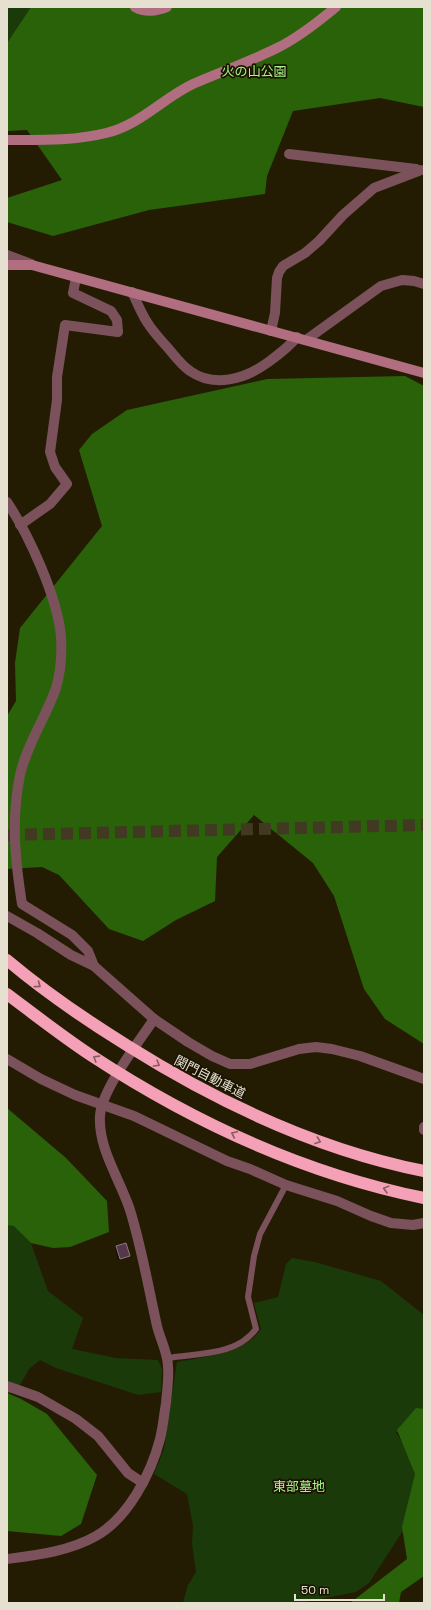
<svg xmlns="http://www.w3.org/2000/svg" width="431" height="1610" font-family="'Space Grotesk','Noto Sans JP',sans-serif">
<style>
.green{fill:#1a3a0a}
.forest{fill:#2a620a}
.shadow{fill:#0007}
.building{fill:#523848;stroke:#937587}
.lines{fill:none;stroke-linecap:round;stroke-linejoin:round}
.highway-tunnel{stroke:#413921;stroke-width:12;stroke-dasharray:12 6;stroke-linecap:butt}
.lane{stroke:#7b515c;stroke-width:6}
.street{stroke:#7b515c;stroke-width:10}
.secondary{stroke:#b06e80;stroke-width:10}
.highway{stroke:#f4a0b7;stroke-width:12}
.oneway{stroke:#875a5c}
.labels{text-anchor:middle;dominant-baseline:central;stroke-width:3.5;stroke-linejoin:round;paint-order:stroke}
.park-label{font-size:13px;fill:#a6f388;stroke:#1a1300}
.street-label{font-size:13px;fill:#e5e0d0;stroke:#1a1300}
</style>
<rect width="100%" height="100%" fill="#241c02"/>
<!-- green -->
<g class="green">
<polygon points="7,7 31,7 7,43"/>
<polygon points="7,1225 14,1225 31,1243 48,1291 83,1318 72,1349 116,1358 158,1360 162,1369 161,1392 138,1395 56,1368 40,1360 29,1369 16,1392 7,1394"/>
<path d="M292 1258 315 1262 381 1281 424 1315V1423L396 1432 424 1480 410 1520 369 1583 356 1592 300 1603H183L188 1585 196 1572 192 1544 193 1526 187 1494 154 1474 164 1449 177 1362C203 1357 245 1354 261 1329L254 1303 278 1297 286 1264Z"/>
</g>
<!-- forest -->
<g class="forest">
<polygon points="31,7 424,7 424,107 380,98 293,111 267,176 265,194 149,210 53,236 7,222 7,198 62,180 27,130 7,131 7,43"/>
<polygon points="405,376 424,386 424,1044 385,1019 364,989 334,896 313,863 254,815 217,857 215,901 176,920 143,941 109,929 59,875 42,867 7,869 7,716 16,701 15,663 20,628 102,526 79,450 92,434 127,410 267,379"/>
<polygon points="7,1108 66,1158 107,1201 109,1232 70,1247 53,1248 31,1243 14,1226 7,1225"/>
<polygon points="7,1393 21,1399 47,1414 97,1475 81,1524 61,1536 7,1531"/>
<polygon points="416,1408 424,1409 424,1576 401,1592 399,1603 350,1603 407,1559 402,1527 415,1474 397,1430"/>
</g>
<!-- shadow -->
<polygon class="shadow" points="116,1246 129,1255 118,1260 115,1248"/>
<!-- building -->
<polygon class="building" points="126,1243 130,1256 120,1259 116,1246"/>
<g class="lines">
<!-- highway-tunnel -->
<polyline class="highway-tunnel" points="7,835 424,825"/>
<!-- lane -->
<path class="lane" d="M168 1358C198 1353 236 1356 256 1329L248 1297 254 1256 260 1234 286 1185"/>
<!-- street -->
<g class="street">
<polyline points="289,154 416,169"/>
<polyline points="7,255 31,264"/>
<path d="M132 292C137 302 141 313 147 322 153 332 161 340 168 348 175 356 181 365 190 371 214 388 245 379 267 363 278 355 288 348 297 337"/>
<polyline points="271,331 275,313 277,278 279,272 283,266 305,253 319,241 343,215 374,188 421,170"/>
<polyline points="306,340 381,286 402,280 414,281 424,284"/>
<path d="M7 502C29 535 58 598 61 637 62 653 61 671 56 688 46 717 27 744 20 775 11 819 15 859 22 904L72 935 88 951 94 966"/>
<polyline points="20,525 50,504 67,484 55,467 50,452 57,400 57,377 65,325 118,332 117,320 111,311 73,293 76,278"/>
<polyline points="7,916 37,933 71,955 94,966 154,1019 188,1042 212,1056 230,1064 250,1064 299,1049 316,1047 332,1049 360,1056 424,1079"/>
<polyline points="7,1059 41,1079 75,1095 134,1116 227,1161 250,1169 286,1185 337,1201 371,1216 391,1223 413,1225 424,1223"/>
<polyline points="424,1127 424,1130"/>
<polyline points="7,1386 38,1397 76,1419 98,1436 128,1473 143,1483"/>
<path d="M7 1559C37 1555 70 1551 96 1536 128 1518 151 1474 160 1439 163 1427 164 1415 166 1403 167 1391 169 1379 168 1367 168 1353 160 1339 157 1326 148 1286 142 1249 130 1210 120 1179 98 1149 100 1116 101 1090 139 1042 154 1019"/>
</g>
<!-- secondary -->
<g class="secondary">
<path d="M135 7C146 13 156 11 167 7"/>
<path d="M7 140C40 140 74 141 106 133 140 125 163 98 193 84 221 72 249 62 277 48 298 38 318 22 336 7"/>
<polyline points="7,265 32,265 424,373"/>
</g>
<!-- highway -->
<g class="highway">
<path d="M7 960C45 992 86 1020 128 1046 219 1103 318 1150 424 1171"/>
<path d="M7 994C35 1015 63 1037 92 1056 193 1122 306 1174 424 1198"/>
</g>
</g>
<!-- one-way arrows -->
<defs><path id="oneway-chevron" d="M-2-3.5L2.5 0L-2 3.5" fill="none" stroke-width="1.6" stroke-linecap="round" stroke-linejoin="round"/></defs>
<g class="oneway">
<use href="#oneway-chevron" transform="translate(38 985) rotate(37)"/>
<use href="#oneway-chevron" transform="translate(96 1058) rotate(-148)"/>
<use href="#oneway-chevron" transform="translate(157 1064) rotate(30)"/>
<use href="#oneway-chevron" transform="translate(234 1134) rotate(-155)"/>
<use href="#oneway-chevron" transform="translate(318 1141) rotate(20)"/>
<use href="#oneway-chevron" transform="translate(386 1189) rotate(-165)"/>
</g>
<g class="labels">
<!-- park labels -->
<g class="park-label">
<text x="254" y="71">火の山公園</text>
<text x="299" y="1486">東部墓地</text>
</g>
<!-- street labels -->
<g class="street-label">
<text transform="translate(210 1077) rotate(27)">関門自動車道</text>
</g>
</g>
<!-- border -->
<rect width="431" height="1610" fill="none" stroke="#e5e0d0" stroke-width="16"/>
<!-- scale -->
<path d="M295 1594v6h89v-6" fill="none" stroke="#e5e0d0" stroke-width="2"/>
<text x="301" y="1594" font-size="12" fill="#e5e0d0" stroke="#1a1300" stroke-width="3" paint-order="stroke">50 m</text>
</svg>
